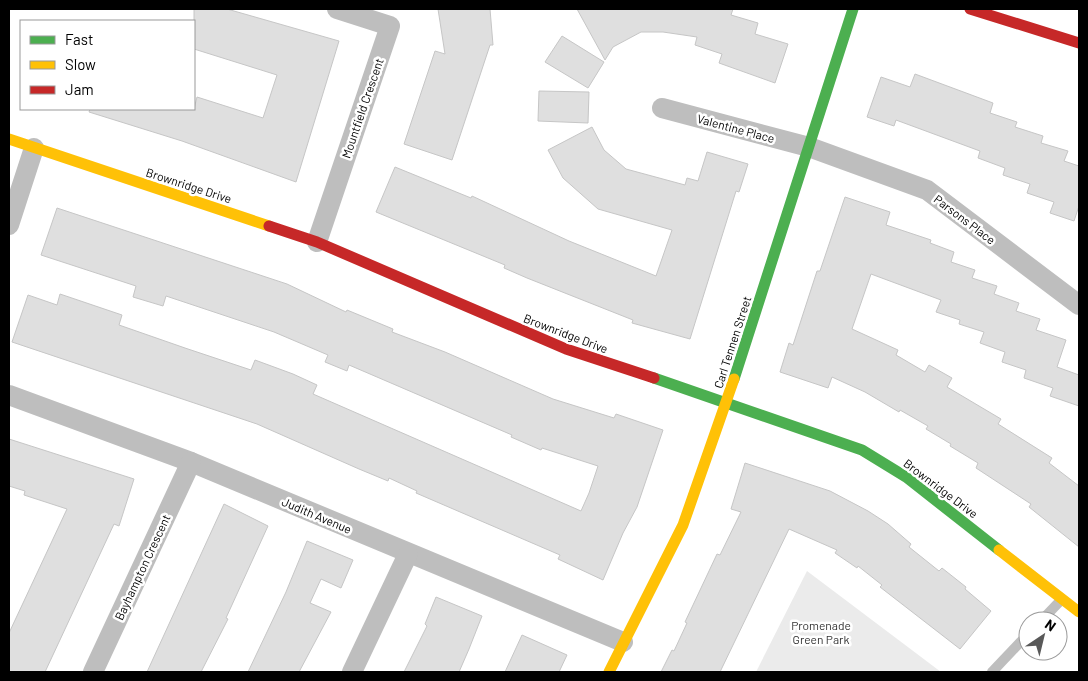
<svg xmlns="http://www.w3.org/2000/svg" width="1088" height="681" font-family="Barlow,sans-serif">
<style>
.green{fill:#ebebeb}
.building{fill:#dfdfdf;stroke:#c6c6c6}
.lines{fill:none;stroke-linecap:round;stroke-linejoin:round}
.lane{stroke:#bebebe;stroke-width:10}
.street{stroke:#bebebe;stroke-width:20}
.fast{stroke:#4caf50;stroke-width:11}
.slow{stroke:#ffc107;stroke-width:11}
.jam{stroke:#c62828;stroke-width:11}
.labels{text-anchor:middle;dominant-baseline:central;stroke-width:5;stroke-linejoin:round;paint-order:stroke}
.street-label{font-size:12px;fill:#000;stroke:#fff}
.park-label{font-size:12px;fill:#323232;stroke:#fff}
</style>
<rect width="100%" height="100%" fill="#fff"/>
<!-- green -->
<polygon class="green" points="807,571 941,672 756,672"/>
<!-- building -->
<g class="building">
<polygon points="194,9 227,9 339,41 296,182 182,141 89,112 90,109 194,109 197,97 263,118 277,75 194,49"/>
<polygon points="438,9 490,9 493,45 490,45 452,160 404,144 435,51 445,54"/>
<polygon points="577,9 733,9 731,15 758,23 755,34 788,44 775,83 719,63 722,54 695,45 697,37 663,32 641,32 613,47 605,60"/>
<polygon points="562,36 604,62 588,88 545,62"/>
<polygon points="915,74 993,103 990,113 1017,122 1015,127 1043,136 1041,143 1068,151 1064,161 1079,166 1079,206 1074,221 1050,213 1054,202 1027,193 1030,184 1003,175 1005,168 978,158 980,151 896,120 894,126 867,117 881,77 910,87"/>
<polygon points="539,91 589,92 588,123 538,121"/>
<polygon points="592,127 604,150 626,169 685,185 687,178 698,181 707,152 748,164 739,192 736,191 690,339 632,323 633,320 527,278 504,268 505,265 376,212 395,167 471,198 472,196 569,241 656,276 672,230 598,209 563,178 548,150"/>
<polygon points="845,197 890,212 886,225 931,240 930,243 954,252 951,262 975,270 972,278 997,286 994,294 1019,303 1016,311 1040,319 1036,330 1066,340 1057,367 1079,375 1079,406 1050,396 1053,388 1024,378 1026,370 1002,362 1005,352 980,343 984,332 959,324 960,320 936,312 941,300 871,274 852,329 898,350 896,355 925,372 929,365 952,378 947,387 1001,419 998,424 1052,458 1049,463 1079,486 1079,547 1029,507 1031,504 976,468 978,463 950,446 951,444 926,429 928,426 900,410 899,412 865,392 832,377 828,388 780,372 789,343 793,345 817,271 820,271"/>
<polygon points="57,208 287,284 346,312 347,310 393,329 392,332 445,352 553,399 614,418 616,414 663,430 637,507 623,533 603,580 558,559 560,555 416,493 417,491 389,478 388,481 359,469 257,424 12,342 28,295 57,305 60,294 122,315 119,325 185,348 251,370 255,360 293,374 317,385 313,394 581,511 589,493 598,466 542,448 541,450 511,437 512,435 349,365 347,371 325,362 328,355 274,332 166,296 163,306 133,297 136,286 41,255"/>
<polygon points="9,439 134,479 119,526 114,524 45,672 9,672 9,633 67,509 24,495 25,491 9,486"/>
<polygon points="745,463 830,491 868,511 888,524 911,544 909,547 939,571 942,568 966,587 965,589 991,611 960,649 880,587 882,585 858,566 857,568 835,553 837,550 789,529 720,672 661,672 672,650 674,651 687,623 685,622 717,554 720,555 741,512 731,509"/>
<polygon points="224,504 268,526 226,618 228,619 201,672 147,672"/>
<polygon points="307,541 353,560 341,588 321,579 310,603 331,612 299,672 248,672 286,592"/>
<polygon points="436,597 482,616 469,649 459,672 404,672 427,626 425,624"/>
<polygon points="522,635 567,655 559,672 505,672"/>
</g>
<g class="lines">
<!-- lane -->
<g class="lane">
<polyline points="1041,621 1062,599"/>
<polyline points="992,672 1028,634"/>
</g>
<!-- street -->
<g class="street">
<polyline points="662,108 809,147 927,190 1079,305"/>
<polyline points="9,225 34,148"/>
<polyline points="317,242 390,26 337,9"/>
<polyline points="9,395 191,462 623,642"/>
<polyline points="93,672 191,462"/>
<polyline points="352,672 408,554"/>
</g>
<!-- fast -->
<g class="fast">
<polyline points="654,378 862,450 906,477 999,550"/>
<polyline points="734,379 853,9"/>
</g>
<!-- slow -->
<g class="slow">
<polyline points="9,139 269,226"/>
<polyline points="999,550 1079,612"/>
<polyline points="609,672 683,525 734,379"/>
</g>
<!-- jam -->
<g class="jam">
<polyline points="970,9 1079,43"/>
<polyline points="269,226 317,242 566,349 654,378"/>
</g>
</g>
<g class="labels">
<!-- street labels -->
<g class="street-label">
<text transform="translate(362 108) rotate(-71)">Mountfield Crescent</text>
<text transform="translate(736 128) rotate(15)">Valentine Place</text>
<text transform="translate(189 185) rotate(18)">Brownridge Drive</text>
<text transform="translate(965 219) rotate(37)">Parsons Place</text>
<text transform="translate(566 333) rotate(21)">Brownridge Drive</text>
<text transform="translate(732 342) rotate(-72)">Carl Tennen Street</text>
<text transform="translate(941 488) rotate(37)">Brownridge Drive</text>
<text transform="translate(317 515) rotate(23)">Judith Avenue</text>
<text transform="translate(142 567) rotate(-65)">Bayhampton Crescent</text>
</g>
<!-- park labels -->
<g class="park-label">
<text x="821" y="625">Promenade<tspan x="821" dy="14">Green Park</tspan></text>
</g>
</g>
<!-- border -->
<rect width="1088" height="681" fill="none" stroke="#000000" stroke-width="20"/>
<!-- legend -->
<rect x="20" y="20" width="175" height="90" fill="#ffffff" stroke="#999999"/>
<rect x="30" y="36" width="25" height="8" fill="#4caf50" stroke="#999999"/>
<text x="65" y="45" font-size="15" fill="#000000">Fast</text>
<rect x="30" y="61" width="25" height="8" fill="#ffc107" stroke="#999999"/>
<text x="65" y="70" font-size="15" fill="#000000">Slow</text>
<rect x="30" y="86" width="25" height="8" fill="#c62828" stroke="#999999"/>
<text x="65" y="95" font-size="15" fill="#000000">Jam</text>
<!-- north arrow -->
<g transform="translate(1043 636) rotate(35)"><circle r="24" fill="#ffffff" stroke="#999999"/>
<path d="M0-4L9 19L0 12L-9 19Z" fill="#595959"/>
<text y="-8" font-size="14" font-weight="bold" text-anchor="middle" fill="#000000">N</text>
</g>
</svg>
